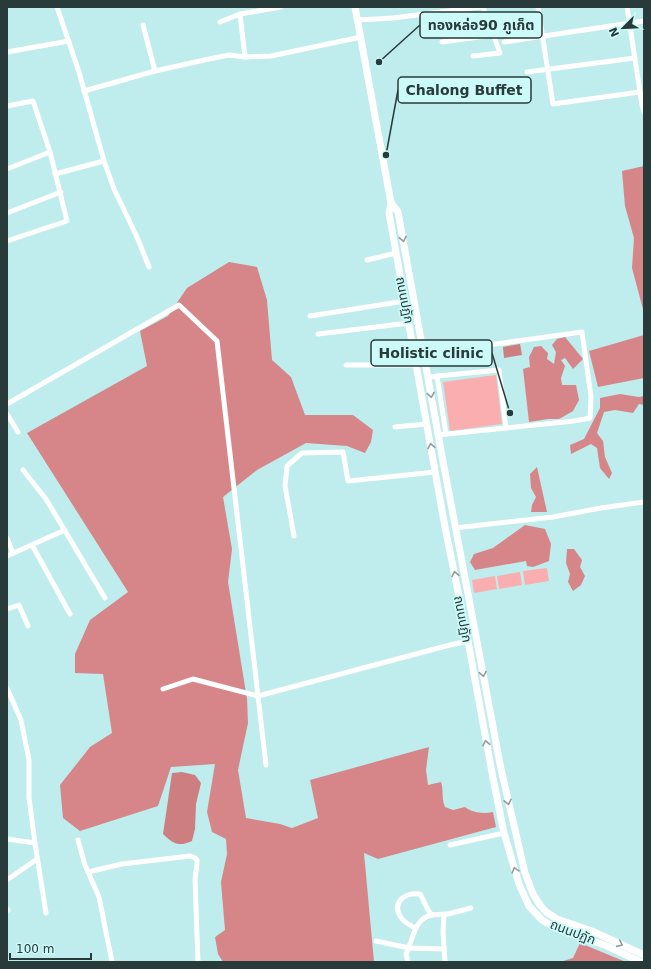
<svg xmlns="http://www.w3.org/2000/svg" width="651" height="969" font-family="'DejaVu Sans','Noto Sans Thai',sans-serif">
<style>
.green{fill:#fbaeb0}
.forest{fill:#d68688}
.water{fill:#cd7e80}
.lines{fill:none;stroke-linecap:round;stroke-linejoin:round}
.minor{stroke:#fff;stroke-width:5}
.secondary{stroke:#fff;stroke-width:7}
.oneway{stroke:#949c9c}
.labels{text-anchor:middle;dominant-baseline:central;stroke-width:3.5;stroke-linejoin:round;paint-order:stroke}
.street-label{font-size:13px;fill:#283a3a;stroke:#ccfaf9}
.leader{fill:none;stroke:#283a3a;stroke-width:1.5}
.callout-dot{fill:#283a3a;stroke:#ccfaf9;stroke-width:1.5}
.callout{fill:#ccfaf9;stroke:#283a3a;stroke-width:1.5}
.callout-label{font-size:14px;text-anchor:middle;font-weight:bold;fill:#283a3a}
</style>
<rect width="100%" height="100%" fill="#bfecec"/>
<!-- green -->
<g class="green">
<polygon points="496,375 502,424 450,431 443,382"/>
<polygon points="547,568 549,581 525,585 523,571"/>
<polygon points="520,572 522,585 499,589 497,576"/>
<polygon points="495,576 497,589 474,593 472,580"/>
</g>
<!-- forest -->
<g class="forest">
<polygon points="644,166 644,313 632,268 634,238 625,206 622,171"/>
<path d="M229 262 257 267 267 300 272 360 291 377 305 415H353L373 430 371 442 365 453 347 446 306 443 257 470 223 497 232 549 228 582 247 699 248 723 238 770 246 818 280 824 292 828 318 818 310 780 429 747 426 770 428 785 441 782C444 791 441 798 445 807L453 810 465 807C473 813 483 814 493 812L496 827 378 859 364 853 374 962H223L218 954 215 937 225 930 221 882 227 854 226 839 212 832 207 812 215 764 171 767 158 806 80 831 63 818 60 785 90 747 112 733 103 674 75 673V654L90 620 128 592 27 433 147 366 140 331 168 316 187 288Z"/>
<polygon points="644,335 644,378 598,387 589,351"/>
<polygon points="565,337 583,359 573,369 565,358 561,360 565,366 561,378 562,385 576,385 579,400 573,411 559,419 548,419 529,422 523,369 530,367 529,357 534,347 541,346 548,353 547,359 554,364 556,352 552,345 557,339"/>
<polygon points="620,394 639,397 644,396 644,405 639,404 633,413 615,410 604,412 597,433 603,441 605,457 612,473 609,479 600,468 597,448 591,444 571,454 570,445 584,439 600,408 600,398"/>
<polygon points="537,467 547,512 531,512 532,505 536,497 531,488 530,474"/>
<polygon points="525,525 545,529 551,544 549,561 533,567 527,566 526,561 475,570 470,562 474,554 493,548"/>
<polygon points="567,549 574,549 582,560 580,567 585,576 581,585 573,591 568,582 570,574 566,563"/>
<polygon points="580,943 626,962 560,962 573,958"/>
</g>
<!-- water -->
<g class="water">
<polygon points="520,344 522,355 504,358 503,347"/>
<path d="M182 772 195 775 201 783 196 804 195 829 192 841C179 847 173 844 163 834L172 773Z"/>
</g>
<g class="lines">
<!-- minor -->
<g class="minor">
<polyline points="57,7 79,72 104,161 114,189 137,237 149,267"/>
<polyline points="538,7 553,104 640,92"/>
<polyline points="627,7 642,105 644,112"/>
<polyline points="240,14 245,57"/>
<polyline points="358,20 393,18 480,7"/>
<polyline points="220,22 240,14 281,7"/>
<polyline points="143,25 155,71"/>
<polyline points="442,42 493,35"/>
<polyline points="504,42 644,21"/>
<polyline points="7,52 69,41"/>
<polyline points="473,56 500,53 483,7"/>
<polyline points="527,72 635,58"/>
<polyline points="84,91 155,71 209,59 229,55 245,57 271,56 361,37"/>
<polyline points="7,106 33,101 50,152 67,221 7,241"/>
<polyline points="7,169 50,152"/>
<polyline points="55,174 104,161"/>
<polyline points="7,213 61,192"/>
<polyline points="367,260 396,253"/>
<polyline points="310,316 405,301"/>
<polyline points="318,334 409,323"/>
<polyline points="424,354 582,332 591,397 590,418 574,421 506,428 499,370 428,377"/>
<polyline points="346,365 416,365"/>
<polyline points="437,376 446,434"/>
<polyline points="7,404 179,305 217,341 266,765"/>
<polyline points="7,414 18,432"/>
<polyline points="395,427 427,424"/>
<polyline points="438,435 506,428"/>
<polyline points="23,470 46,499 105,598"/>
<polyline points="455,528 553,517 601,508 644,502"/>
<polyline points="294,536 285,486 287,466 302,453 343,452 348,481 436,472"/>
<polyline points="7,538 13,553"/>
<polyline points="32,545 70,614"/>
<polyline points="7,556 65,530"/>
<polyline points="7,609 19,605 28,626"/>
<polyline points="7,688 21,720 29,760 29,798 35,843 7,839"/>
<polyline points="163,689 193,679 258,696 446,646 468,641"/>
<polyline points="78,840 85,865 99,897 112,962"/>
<polyline points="35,843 46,913"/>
<polyline points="450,845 504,833"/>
<polyline points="88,872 122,864 190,856 195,858 197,860 197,864 195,879 198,962"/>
<polyline points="7,880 37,859"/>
<polyline points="7,909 8,910"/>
<path d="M415 928C410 925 403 922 400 916 392 901 406 892 420 894 425 901 425 908 432 915"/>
<polyline points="376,941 409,948 444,949"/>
<path d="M408 962 406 954C413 940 414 918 432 915 436 914 441 915 445 914"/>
<polyline points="445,962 443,932 444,915 471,908"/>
</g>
<!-- secondary -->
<g class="secondary">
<polyline points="355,7 391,203 389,213 445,527 468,641 493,778 504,833 519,884 529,906 542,920 554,927 607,946 641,962"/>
<polyline points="391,203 398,212 442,456 501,769 525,873 533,894 540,905 546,912 557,919 592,931 644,955"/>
</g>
</g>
<!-- one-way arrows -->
<defs><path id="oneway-chevron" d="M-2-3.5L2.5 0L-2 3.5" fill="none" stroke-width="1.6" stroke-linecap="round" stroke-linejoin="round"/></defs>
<g class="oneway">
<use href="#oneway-chevron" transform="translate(403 239) rotate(79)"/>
<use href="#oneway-chevron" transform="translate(431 395) rotate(80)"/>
<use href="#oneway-chevron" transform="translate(431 446) rotate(-101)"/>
<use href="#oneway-chevron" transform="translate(455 574) rotate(-101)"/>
<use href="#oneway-chevron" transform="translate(483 674) rotate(79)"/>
<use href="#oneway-chevron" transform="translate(486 743) rotate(-101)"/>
<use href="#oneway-chevron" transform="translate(508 802) rotate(78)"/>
<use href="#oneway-chevron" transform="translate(515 870) rotate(-106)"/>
<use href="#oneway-chevron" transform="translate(620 944) rotate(24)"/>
</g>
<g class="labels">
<!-- street labels -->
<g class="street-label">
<text transform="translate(405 300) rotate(79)">ถนนปฏัก</text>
<text transform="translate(463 619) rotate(79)">ถนนปฏัก</text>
<text transform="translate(573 932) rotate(21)">ถนนปฏัก</text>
</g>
</g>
<!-- callouts -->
<path class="leader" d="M379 62L420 25M386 155L398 90M510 413L492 353"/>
<g class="callout-dot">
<circle cx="379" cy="62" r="4"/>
<circle cx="386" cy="155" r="4"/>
<circle cx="510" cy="413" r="4"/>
</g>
<g class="callout">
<rect x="420" y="12" width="122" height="26" rx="4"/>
<rect x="398" y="77" width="133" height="26" rx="4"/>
<rect x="371" y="340" width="121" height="26" rx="4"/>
</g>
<g class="callout-label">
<text x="481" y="30">ทองหล่อ90 ภูเก็ต</text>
<text x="464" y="95">Chalong Buffet</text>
<text x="431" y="358">Holistic clinic</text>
</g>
<!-- border -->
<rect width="651" height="969" fill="none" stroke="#283a3a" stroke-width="16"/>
<!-- north arrow -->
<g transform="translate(623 28) rotate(246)" stroke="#ccfaf9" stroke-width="3" paint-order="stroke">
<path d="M0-3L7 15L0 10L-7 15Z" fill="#283a3a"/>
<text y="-6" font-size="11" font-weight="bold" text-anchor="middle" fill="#283a3a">N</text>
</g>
<!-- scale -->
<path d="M10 953v6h81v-6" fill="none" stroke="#283a3a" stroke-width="2"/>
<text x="16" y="953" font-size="12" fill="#283a3a" stroke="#ccfaf9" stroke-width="3" paint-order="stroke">100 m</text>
</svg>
